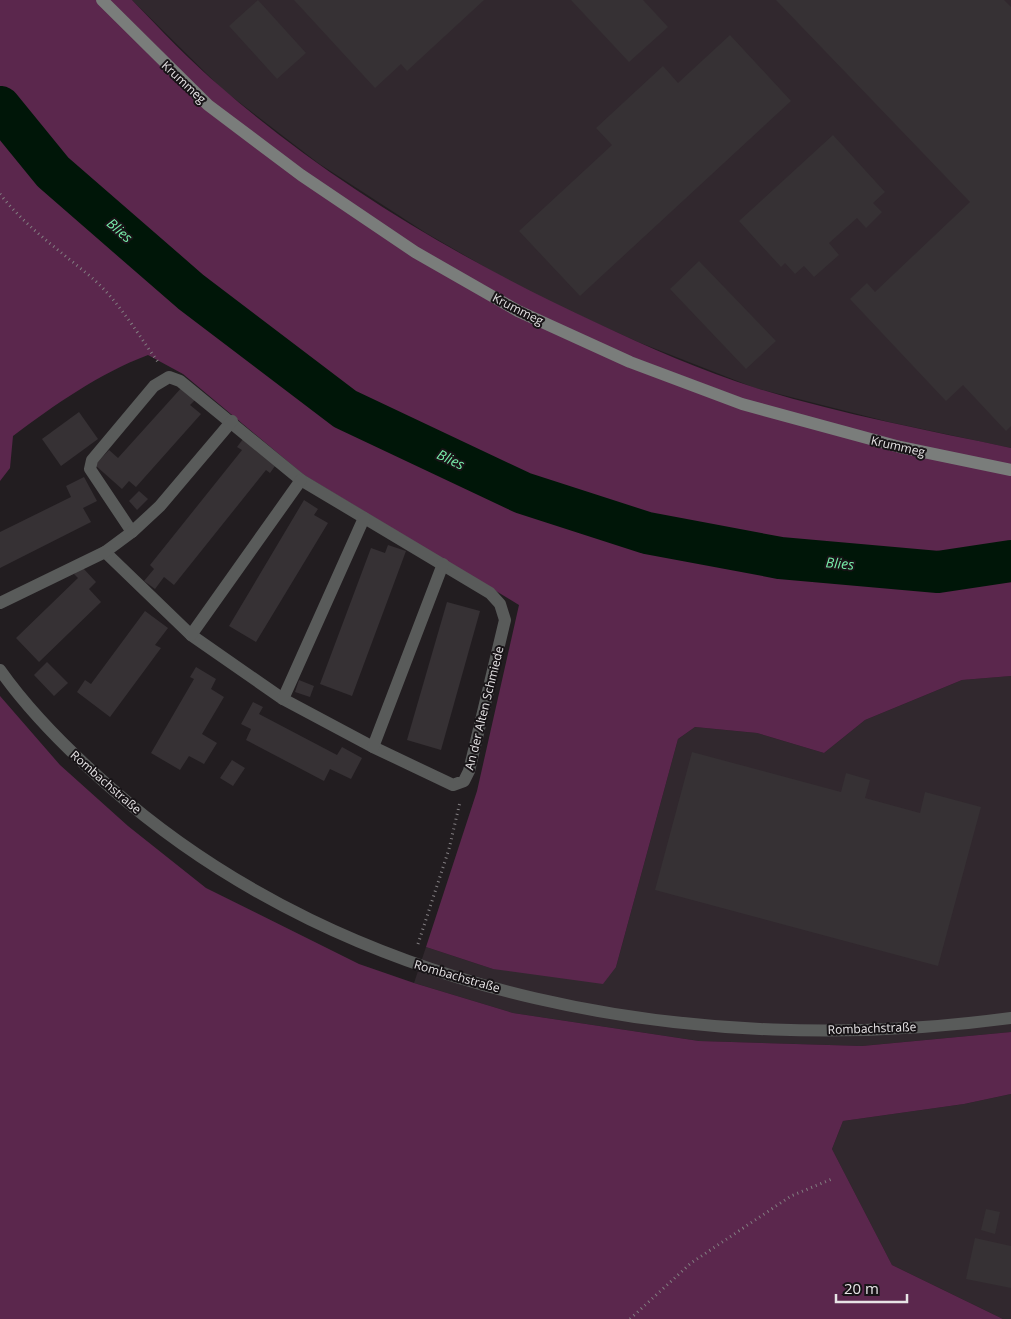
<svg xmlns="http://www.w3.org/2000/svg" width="1011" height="1319" font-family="'Open Sans',sans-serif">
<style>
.built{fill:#31282e}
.green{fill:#5b274d}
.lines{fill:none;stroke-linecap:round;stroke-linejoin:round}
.river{stroke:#001608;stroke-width:42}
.building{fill:#363134}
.path{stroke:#827e81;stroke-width:3;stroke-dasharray:1 4;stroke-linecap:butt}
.minor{stroke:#595b5a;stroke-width:12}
.tertiary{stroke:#595b5a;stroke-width:12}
.secondary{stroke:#7a7d7b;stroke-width:12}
.labels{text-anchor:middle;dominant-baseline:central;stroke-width:4;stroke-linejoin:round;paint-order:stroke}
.street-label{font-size:12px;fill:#e7e4e6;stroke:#181417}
.water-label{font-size:14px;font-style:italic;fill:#77eba9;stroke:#181417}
</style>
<rect width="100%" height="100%" fill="#221d20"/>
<!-- built -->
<g class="built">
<polygon points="132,0 1011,0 1011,448 889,422 755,388 638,342 528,292 426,233 318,163 222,89"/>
<polygon points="1011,676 1011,1032 862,1046 699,1041 513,1013 414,983 426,947 493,969 616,967 678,739 695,727 757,733 824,753 865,720 962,680"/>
<polygon points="1011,1094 1011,1319 1003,1319 892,1265 832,1149 843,1121 964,1104"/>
</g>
<!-- green -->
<g class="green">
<path d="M0 0H132C161 30 190 61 222 88 332 184 465 262 597 323 648 347 702 371 756 388 839 414 926 430 1011 448V676L962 680 865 720 824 753 757 733 695 727 678 739 616 967 603 984 493 969 426 947 477 791 519 605 304 475 183 374 148 355C98 374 56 404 13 436L10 468 0 481Z"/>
<polygon points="0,696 60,765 128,826 206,888 359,964 414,983 513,1013 699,1041 862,1046 1011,1032 1011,1094 964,1104 843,1121 832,1149 892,1265 1003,1319 0,1319"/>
</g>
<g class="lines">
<!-- river -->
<polyline class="river" points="0,107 53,172 191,292 345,409 523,493 647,533 780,558 938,572 1011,561"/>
</g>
<!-- building -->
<g class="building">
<polygon points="258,0 306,53 277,79 229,26"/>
<polygon points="294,0 484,0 407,71 401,64 375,88"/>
<polygon points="571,0 643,0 668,27 629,62"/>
<polygon points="776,0 1004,0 1011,7 1011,426 1006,431 963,385 946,401 850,299 867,283 875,292 970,202"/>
<polygon points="730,35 791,101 580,296 519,231 612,145 596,128 663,66 678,83"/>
<polygon points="833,135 885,192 873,203 882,212 866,228 857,218 829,243 839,255 814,277 804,266 795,274 785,263 781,267 739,221"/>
<polygon points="699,261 776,341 746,369 670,289"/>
<polygon points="183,386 196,399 190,405 201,414 136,487 129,481 122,489 95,465 109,450 118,458"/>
<polygon points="79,412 98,439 61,466 42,439"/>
<polygon points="243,439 275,466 270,473 266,470 174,585 164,577 155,589 144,581 154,569 150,565 242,450 237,447"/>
<polygon points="84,477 97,501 83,508 91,522 0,568 0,532 71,497 66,486"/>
<polygon points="139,491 148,499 137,510 129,501"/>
<polygon points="304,500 318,509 314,515 328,523 256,642 229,626"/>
<polygon points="388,545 406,551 352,696 320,684 371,548 385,553"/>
<polygon points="82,567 96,582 89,589 101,602 39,662 16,638 78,578 74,574"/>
<polygon points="447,602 480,611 441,750 407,740"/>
<polygon points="145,611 168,628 155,645 161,648 110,717 77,692 85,680 91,684"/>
<polygon points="47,662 68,683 54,696 34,675"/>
<polygon points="196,667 216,679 211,689 224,697 202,734 217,743 204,764 189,756 180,770 151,753 194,679 190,677"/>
<polygon points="299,680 314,686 310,697 295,692"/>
<polygon points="253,702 263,707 259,714 337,755 342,747 362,758 351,779 330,769 324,781 246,740 251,729 241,724"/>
<polygon points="692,752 841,792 846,773 870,780 865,798 920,813 925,792 981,807 938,966 655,890"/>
<polygon points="232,760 245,768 233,786 220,778"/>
<polygon points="986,1209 1000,1212 995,1234 981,1230"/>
<polygon points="975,1238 1011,1246 1011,1288 966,1279"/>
</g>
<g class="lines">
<!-- path -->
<g class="path">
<path d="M0 194C26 227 59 250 91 277 118 300 137 333 158 362"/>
<polyline points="418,944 449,849 460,802"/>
<polyline points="630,1319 691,1263 791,1196 832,1179"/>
</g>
<!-- minor -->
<g class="minor">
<polyline points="105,552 191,635 283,699 373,747 453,785 464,781 469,771 505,620 500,604 490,593 301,480 180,381 169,377 154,386 92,460 90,469 132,532"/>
<polyline points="0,603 105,552 132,532 160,506 232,421"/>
<polyline points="191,635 301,480"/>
<polyline points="283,699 364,518"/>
<polyline points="373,747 443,564"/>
</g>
<!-- tertiary -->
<path class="tertiary" d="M0 670C31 714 71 753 111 788 352 1000 701 1060 1011 1018"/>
<!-- secondary -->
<polyline class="secondary" points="102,0 208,105 301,175 415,252 518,311 630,362 742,404 900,447 1011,470"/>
</g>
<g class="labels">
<!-- street labels -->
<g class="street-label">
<text transform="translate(184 82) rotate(43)">Krummeg</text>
<text transform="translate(518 309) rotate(27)">Krummeg</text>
<text transform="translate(898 446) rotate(13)">Krummeg</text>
<text transform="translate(484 708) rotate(-76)">An der Alten Schmiede</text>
<text transform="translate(106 782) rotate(41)">Rombachstraße</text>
<text transform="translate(457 976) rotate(16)">Rombachstraße</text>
<text transform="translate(872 1028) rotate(-2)">Rombachstraße</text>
</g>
<!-- water labels -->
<g class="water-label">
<text transform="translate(120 230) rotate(41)">Blies</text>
<text transform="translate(451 459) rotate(25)">Blies</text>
<text transform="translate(840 563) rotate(5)">Blies</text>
</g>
</g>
<!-- scale -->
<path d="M836 1294v8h71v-8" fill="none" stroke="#e7e4e6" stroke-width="2.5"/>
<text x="844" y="1294" font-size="15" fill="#e7e4e6" stroke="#181417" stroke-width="4" paint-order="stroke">20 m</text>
</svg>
